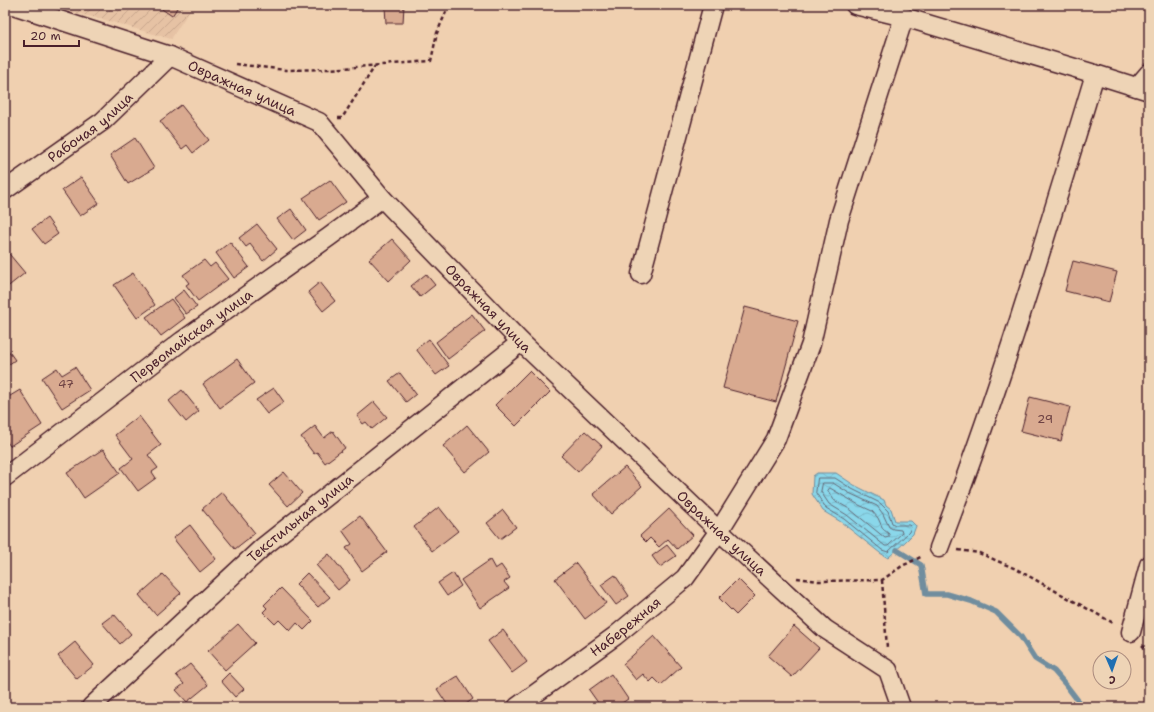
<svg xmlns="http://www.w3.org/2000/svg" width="1154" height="712" font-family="'Shantell Sans',sans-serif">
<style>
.industrial{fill:url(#industrial-furrows)}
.water{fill:url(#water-waves);stroke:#708d9e}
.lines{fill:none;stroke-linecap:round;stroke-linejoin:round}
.shore{stroke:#646977;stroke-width:1}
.stream{stroke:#708d9e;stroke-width:5.5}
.building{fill:#d9aa90;stroke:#4a1f2b}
.minor-casing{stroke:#4a1f2b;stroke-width:21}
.path{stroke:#4a1f2b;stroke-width:2.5;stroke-dasharray:4 3;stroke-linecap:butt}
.minor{stroke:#eed4b6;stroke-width:18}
.labels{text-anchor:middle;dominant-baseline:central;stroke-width:3.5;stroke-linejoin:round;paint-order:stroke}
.number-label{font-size:12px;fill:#6e4244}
.street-label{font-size:14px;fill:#4a1f2b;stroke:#eed4b6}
</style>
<defs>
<pattern id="industrial-furrows" width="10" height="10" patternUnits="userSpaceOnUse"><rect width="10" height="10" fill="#e6c2a4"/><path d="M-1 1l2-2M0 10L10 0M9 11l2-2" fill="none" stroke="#c7a68d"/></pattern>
<pattern id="water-waves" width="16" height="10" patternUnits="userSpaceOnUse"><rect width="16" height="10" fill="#8ad7ea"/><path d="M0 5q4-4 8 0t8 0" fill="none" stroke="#79b8c9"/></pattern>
</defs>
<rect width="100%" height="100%" fill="#f0d0b0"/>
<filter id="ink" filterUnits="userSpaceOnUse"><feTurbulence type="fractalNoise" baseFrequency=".025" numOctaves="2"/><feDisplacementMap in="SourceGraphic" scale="8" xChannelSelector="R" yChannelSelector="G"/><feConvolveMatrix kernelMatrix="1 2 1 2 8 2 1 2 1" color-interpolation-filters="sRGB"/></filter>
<g filter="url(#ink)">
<!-- industrial -->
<polygon class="industrial" points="40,5 193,5 171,39 105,20"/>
<!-- water -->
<polygon class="water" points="817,473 836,473 854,485 884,500 886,505 891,509 895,521 911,521 916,526 913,534 907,540 888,558 880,553 841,522 823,511 812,494 813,476"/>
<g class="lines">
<!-- shore -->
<g class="shore">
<polygon points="818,478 835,478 852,489 880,503 888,511 892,523 895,525 909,525 911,527 909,532 888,552 882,550 844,519 826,508 816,493"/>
<polygon points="823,483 833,483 849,493 877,506 883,514 889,527 893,529 901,530 902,533 888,546 885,546 847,515 829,504 821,492"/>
<polygon points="830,488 859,505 872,511 878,518 883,529 889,534 889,537 885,538 851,510 834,500 828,491"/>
</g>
<!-- stream -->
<polyline class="stream" points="897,550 921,565 926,594 947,594 971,601 996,612 1021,637 1035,659 1054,671 1066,685 1079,702 1081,707"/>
</g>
<!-- building -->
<g class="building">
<polygon points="156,5 179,5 172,16"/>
<polygon points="404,5 403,23 386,23 385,6"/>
<polygon points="181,105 209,140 193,153 187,145 182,149 160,121"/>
<polygon points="135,138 154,168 128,184 110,155"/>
<polygon points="81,177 99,203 80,216 62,190"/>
<polygon points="330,180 346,202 319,220 303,198"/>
<polygon points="291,209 306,230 293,240 277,219"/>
<polygon points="47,218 58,234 44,244 32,229"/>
<polygon points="257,224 277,249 263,261 250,244 246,247 239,238"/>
<polygon points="392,239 411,260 389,281 369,259"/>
<polygon points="230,242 249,267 234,278 216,253"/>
<polygon points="5,249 25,273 5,289"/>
<polygon points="204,260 210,267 215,263 228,279 198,301 186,285 189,283 183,275"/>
<polygon points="1073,261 1117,272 1109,302 1065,291"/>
<polygon points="133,273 155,305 137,318 114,285"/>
<polygon points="426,274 435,285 420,297 411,286"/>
<polygon points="320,282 335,301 323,311 308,292"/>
<polygon points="184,290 197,307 186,314 174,298"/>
<polygon points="171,299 185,318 161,336 146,317"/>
<polygon points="745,307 798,321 776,402 723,388"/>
<polygon points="472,314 485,331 448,359 436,342"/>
<polygon points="429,339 449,366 436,375 416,349"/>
<polygon points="5,346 15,360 5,367"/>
<polygon points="237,359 254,383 220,408 203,384"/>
<polygon points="75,367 90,390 62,408 42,378 57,368 62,375"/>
<polygon points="529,371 550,392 516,426 495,405"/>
<polygon points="400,373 416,394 406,402 389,381"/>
<polygon points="274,388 284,402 267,414 256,400"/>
<polygon points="20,390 42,425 10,446 5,439 5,399"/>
<polygon points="182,390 199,411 186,422 169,401"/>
<polygon points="1030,397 1070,407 1061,441 1021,431"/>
<polygon points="374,402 387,417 372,429 366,422 363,424 357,416"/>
<polygon points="139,416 161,445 148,455 158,468 152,472 156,478 138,491 121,468 133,459 115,435"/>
<polygon points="467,425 489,452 465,472 443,446"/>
<polygon points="315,426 324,438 333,431 345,448 325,463 317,452 314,454 301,437"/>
<polygon points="585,431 602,446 578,472 561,456"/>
<polygon points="103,449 120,473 84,498 67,473"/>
<polygon points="625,467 642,486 611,514 593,494"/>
<polygon points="284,472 302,493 288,506 269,485"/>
<polygon points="222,492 255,533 235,549 202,509"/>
<polygon points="439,507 458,531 432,551 414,527"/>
<polygon points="669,509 693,535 677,549 668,539 659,547 650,538 646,542 640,536"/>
<polygon points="503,510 516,527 500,539 487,523"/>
<polygon points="360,516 387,552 362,571 346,548 352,544 342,530"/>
<polygon points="190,525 216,559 200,572 173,538"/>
<polygon points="667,545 676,556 660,567 652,556"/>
<polygon points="329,554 350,580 338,590 316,565"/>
<polygon points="490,560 495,569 501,565 510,578 504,582 509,588 480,608 461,580"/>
<polygon points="576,563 606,603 585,619 555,579"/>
<polygon points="307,573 330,597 318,607 296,584"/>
<polygon points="453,573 461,586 447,596 438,583"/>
<polygon points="163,574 181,593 156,615 139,595"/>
<polygon points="615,575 629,596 616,605 601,585"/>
<polygon points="738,579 755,596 736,615 719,598"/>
<polygon points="281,588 313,621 304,630 297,623 290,631 279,620 275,624 263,612 267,608 264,605"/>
<polygon points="114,614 131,634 120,644 102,623"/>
<polygon points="238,624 255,643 225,670 208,651"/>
<polygon points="794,626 819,648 792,677 768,656"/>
<polygon points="503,630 527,662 512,673 488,641"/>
<polygon points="654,636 681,667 661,685 654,678 650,682 643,674 636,680 623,664"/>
<polygon points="75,642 94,665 77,679 58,656"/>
<polygon points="190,664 208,685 187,702 176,690 184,684 176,675"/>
<polygon points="229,673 244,689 235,697 221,681"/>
<polygon points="611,674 628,699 616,707 601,707 589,690"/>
<polygon points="458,676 473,699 462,707 449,707 437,689"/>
</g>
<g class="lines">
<defs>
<g id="minor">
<path id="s1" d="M13 5 170 56 319 122 382 198 521 342 719 531 825 629 888 670 901 707"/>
<path d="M904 17 1095 74C1047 233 999 393 939 548"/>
<polyline points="1095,74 1149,91"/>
<polyline points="1137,87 1149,73"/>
<path id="s2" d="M5 190 103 121 170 56"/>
<polyline points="641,274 713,5"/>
<path id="s3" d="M5 477 182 341 329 237 382 198"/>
<polyline points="1131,632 1149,565"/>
<path id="s4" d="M91 707 263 547 521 342"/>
<path id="s5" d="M517 707 615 636 685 578 719 531 776 439 811 344 839 220 904 17 855 5"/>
</g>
</defs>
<!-- minor casing -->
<use href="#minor" class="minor-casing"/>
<!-- path -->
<g class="path">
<polyline points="235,64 286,70 331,69 431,61 437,33 449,5"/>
<polyline points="338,118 342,118 375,66"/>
<polyline points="958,550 979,553 1016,569 1115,624"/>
<polyline points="797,578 818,581 882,580 902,566 923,556"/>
<polyline points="882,580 887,648"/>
<polyline points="1142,645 1149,652"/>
</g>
<!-- minor -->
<use href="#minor" class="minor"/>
</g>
</g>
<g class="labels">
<!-- number labels -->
<g class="number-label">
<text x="66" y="384">47</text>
<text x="1045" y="419">29</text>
</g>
<!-- street labels -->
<g class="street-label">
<text stroke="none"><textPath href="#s1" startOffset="244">Овражная улица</textPath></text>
<text stroke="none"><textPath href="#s2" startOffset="106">Рабочая улица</textPath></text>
<text stroke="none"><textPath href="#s1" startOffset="580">Овражная улица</textPath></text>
<text stroke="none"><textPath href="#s3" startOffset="234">Первомайская улица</textPath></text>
<text stroke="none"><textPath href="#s4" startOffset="282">Текстильная улица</textPath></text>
<text stroke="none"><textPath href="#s1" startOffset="904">Овражная улица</textPath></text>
<text stroke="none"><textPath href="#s5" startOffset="135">Набережная</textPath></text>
</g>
</g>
<!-- margin -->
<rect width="1154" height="712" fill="none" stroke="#eed4b6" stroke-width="20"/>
<rect x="10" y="10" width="1134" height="692" fill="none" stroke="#4a1f2b" stroke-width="1.5" filter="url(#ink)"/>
<!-- north arrow -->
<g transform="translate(1112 670) rotate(178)"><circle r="19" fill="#eed4b6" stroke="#ac8c7e"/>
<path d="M0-3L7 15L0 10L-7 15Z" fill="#1f6fb2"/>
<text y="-6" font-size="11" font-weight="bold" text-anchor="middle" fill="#4a1f2b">С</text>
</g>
<!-- scale -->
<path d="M24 40v6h55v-6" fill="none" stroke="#4a1f2b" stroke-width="2"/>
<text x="30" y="40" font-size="12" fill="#4a1f2b" stroke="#eed4b6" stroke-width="3" paint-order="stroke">20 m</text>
</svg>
